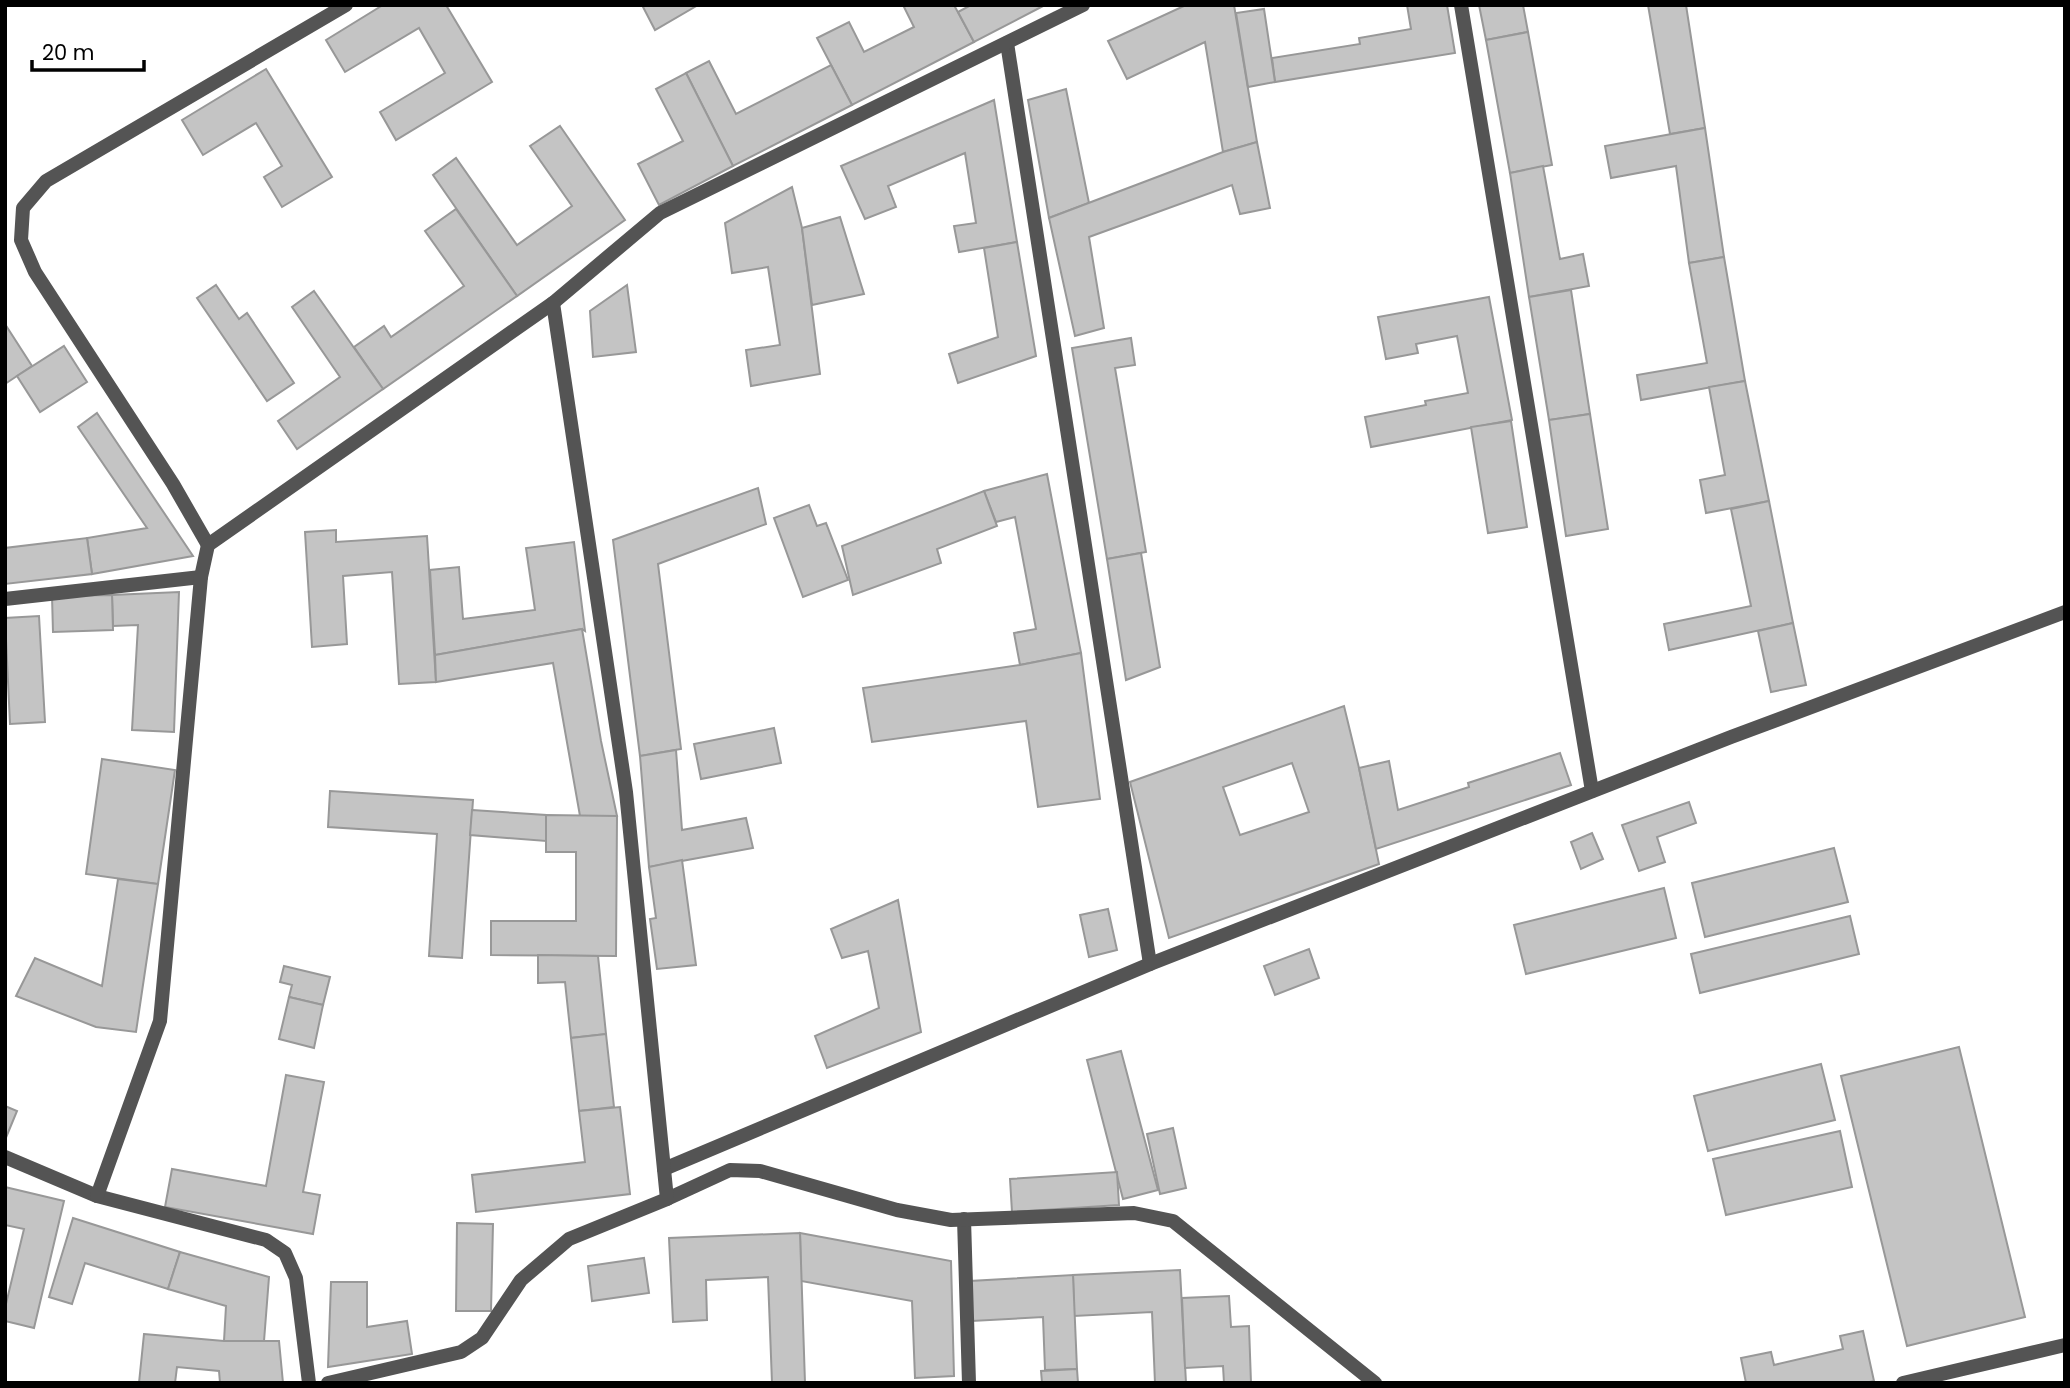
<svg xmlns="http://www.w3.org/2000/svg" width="2070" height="1388" font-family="Poppins,sans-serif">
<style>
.building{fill:#c4c4c4;stroke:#989898;stroke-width:2;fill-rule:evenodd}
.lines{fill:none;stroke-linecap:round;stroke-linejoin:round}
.lane{stroke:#545454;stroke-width:14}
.street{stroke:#545454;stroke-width:14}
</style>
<rect width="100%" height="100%" fill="#fff"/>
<!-- building -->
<g class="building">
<polygon points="383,5 446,5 492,82 396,140 380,112 445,73 419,28 345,72 326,40"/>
<polygon points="642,5 698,5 655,30"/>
<polygon points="903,5 954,5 974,42 852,105 817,38 849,22 864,52 914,27"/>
<polygon points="971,5 1045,5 974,42 958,12"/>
<polygon points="1186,5 1234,5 1257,142 1223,152 1205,42 1127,79 1108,41"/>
<polygon points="1407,5 1447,5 1455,53 1275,82 1272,58 1360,44 1359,38 1411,29"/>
<polygon points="1479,5 1523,5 1528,32 1486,40"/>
<polygon points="1648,5 1686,5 1705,128 1670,134"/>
<polygon points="1264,9 1275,82 1248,87 1236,13"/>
<polygon points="1528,32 1552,165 1510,173 1486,40"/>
<polygon points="709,61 736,114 831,65 852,105 733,166 686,73"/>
<polygon points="266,69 332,177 282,207 264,177 282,166 256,123 203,155 182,120"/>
<polygon points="686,73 733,166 659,205 638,164 683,141 656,89"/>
<polygon points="1066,89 1089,203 1049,218 1028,100"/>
<polygon points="994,100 1017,242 959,252 954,226 976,223 965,153 888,186 896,207 865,219 841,166"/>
<polygon points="560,126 625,220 517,296 433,175 456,158 517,245 572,206 530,146"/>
<polygon points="1705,128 1724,257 1689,263 1676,166 1611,178 1605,146"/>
<polygon points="1257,142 1270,208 1240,214 1232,185 1089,237 1104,328 1075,336 1049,218 1223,152"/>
<polygon points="1543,166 1560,259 1583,254 1589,286 1529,297 1510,173"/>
<polygon points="792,187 802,228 820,374 751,386 746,350 780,345 768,267 732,273 725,223"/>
<polygon points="456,209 517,296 383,389 354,347 384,326 391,337 464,286 425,231"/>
<polygon points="840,217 864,294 812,305 802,228"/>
<polygon points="1017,242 1036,356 958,383 949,354 998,337 984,248"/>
<polygon points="1724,257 1745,381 1641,400 1637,375 1707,363 1689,263"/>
<polygon points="216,285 239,319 247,313 294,383 267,401 197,298"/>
<polygon points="627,285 636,352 593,357 590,311"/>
<polygon points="1571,290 1590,414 1549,420 1529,297"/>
<polygon points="314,291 383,389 297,449 278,421 340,377 292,307"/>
<polygon points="1489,297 1512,420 1371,447 1365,417 1426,405 1425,401 1468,393 1457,336 1416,344 1418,353 1386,359 1378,317"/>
<polygon points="5,324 32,366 5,384"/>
<polygon points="1131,338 1135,365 1115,368 1146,552 1107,559 1072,348"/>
<polygon points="64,346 87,382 40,412 17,376"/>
<polygon points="1745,381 1769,501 1706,513 1700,480 1725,475 1709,387"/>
<polygon points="97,413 193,556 92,574 87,538 147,528 78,427"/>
<polygon points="1590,414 1608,529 1566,536 1549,420"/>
<polygon points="1511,421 1527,527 1488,533 1471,427"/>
<polygon points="1047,474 1081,653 1020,665 1014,633 1036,629 1015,517 996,522 984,491"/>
<polygon points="758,488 766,524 658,564 681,749 640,756 613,540"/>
<polygon points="984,491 997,526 937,549 941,563 853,595 842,546"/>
<polygon points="1769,501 1793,623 1669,650 1664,624 1751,606 1731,509"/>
<polygon points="809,505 817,526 826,523 848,580 803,597 774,518"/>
<polygon points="336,530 336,542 427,536 436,682 399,684 392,572 343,576 347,644 312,647 305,532"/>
<polygon points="87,538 92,574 5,584 5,548"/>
<polygon points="574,542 585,631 582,629 435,655 430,570 459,567 463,619 535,610 526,548"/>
<polygon points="1141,553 1160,667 1126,680 1107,559"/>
<polygon points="179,592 174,732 132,730 138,625 113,626 112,595"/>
<polygon points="112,595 113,630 53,632 52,596"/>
<polygon points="39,616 45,722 10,724 5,618"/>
<polygon points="1793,623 1806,685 1771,692 1758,631"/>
<polygon points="582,629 601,741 617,816 580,816 553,663 436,682 435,655"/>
<polygon points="1081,653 1100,799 1038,807 1026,721 872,742 863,688 1020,665"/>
<path d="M1344 706 1359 768 1379 864 1169 938 1130 782ZM1292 763 1309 812 1240 835 1223 787Z"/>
<polygon points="774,728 781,763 701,779 694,744"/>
<polygon points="676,750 682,830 746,818 753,848 649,867 640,756"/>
<polygon points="1560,753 1571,785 1376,849 1359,768 1389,761 1398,810 1469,787 1468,783"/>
<polygon points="102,759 175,770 158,884 86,874"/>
<polygon points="330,791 473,800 462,958 429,956 437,834 328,827"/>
<polygon points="1689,802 1696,823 1657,837 1665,862 1639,871 1622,825"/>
<polygon points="472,810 546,815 546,841 470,835"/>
<polygon points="546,815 617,816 616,956 491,955 491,921 576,921 576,852 546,852"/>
<polygon points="1592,833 1603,859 1581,869 1571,842"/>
<polygon points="1834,848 1848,902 1705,937 1692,883"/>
<polygon points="682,860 696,965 657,969 650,919 656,918 649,867"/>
<polygon points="118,879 158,884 136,1032 96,1027 16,996 35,958 102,986"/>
<polygon points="1664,888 1676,938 1526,974 1514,925"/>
<polygon points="898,900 921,1032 827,1068 815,1036 879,1008 868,951 842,958 831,929"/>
<polygon points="1108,909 1117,950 1089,957 1080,915"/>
<polygon points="1850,916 1859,954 1700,993 1691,954"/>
<polygon points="1309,949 1319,978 1275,995 1264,966"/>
<polygon points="538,955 598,956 606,1034 571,1038 565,982 538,983"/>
<polygon points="284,966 330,977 323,1005 289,997 292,985 280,982"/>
<polygon points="289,997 323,1005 314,1048 279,1039"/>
<polygon points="606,1034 614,1107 579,1111 571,1038"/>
<polygon points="1959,1047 2025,1317 1907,1346 1841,1076"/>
<polygon points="1121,1051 1158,1190 1123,1199 1087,1060"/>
<polygon points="1821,1064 1835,1120 1708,1151 1694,1096"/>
<polygon points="286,1075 324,1082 303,1192 320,1195 313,1234 165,1207 172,1169 266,1186"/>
<polygon points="5,1106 17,1111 5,1140"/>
<polygon points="620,1107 630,1194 476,1212 472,1175 585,1162 579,1111"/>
<polygon points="1173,1128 1186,1188 1160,1194 1147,1134"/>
<polygon points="1840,1131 1852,1187 1726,1215 1713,1159"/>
<polygon points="1117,1172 1119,1205 1012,1212 1010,1179"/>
<polygon points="5,1187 64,1201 34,1328 5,1321 5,1308 24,1229 5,1225"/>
<polygon points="73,1218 180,1252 168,1289 85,1263 72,1304 49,1297"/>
<polygon points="457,1223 493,1224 491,1311 456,1311"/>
<polygon points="800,1233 951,1261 954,1376 915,1378 912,1301 801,1281"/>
<polygon points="800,1233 805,1383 772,1383 768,1277 706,1280 707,1320 673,1322 669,1238"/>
<polygon points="180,1252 269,1277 264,1341 224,1341 226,1306 168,1289"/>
<polygon points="644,1258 649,1293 592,1301 588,1266"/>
<polygon points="1180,1270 1186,1383 1155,1383 1152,1312 1074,1316 1073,1275"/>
<polygon points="1073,1275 1077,1369 1045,1370 1043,1317 972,1321 970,1281"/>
<polygon points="331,1282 367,1282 367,1327 407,1321 412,1354 328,1367"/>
<polygon points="1229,1296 1231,1327 1249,1326 1251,1383 1224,1383 1223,1366 1185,1368 1182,1298"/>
<polygon points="1863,1331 1874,1381 1865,1383 1746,1383 1741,1358 1771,1352 1774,1365 1843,1349 1840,1336"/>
<polygon points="144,1334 224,1341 279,1341 283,1383 220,1383 219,1371 177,1367 175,1383 139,1383"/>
<polygon points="1077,1369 1078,1383 1042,1383 1041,1371"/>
</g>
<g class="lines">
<!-- lane -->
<polyline class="lane" points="964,1219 969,1383"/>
<!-- street -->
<g class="street">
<polyline points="1461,5 1592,791"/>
<polyline points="1007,43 1150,964"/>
<polyline points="208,545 173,484 35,272 21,240 23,208 46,181 346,5"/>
<polyline points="5,599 201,577"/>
<polyline points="5,1157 97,1196 266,1240 285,1253 296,1278 309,1383"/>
<polyline points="664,1169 1150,964 1731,737 2065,612"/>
<polyline points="97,1196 160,1021 201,577 208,545 553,303 660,213 1083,5"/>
<polyline points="667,1199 730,1170 760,1171 897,1210 951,1220 1134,1213 1173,1221 1375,1383"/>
<polyline points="328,1383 461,1352 482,1338 521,1280 569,1239 667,1199 626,792 553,303"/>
<polyline points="1903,1383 2065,1345"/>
</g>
</g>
<!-- border -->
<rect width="2070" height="1388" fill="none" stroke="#000000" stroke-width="14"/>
<!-- scale -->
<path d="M32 60v10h112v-10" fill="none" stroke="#000000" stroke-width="3.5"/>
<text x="42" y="60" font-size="21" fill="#000000" stroke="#ffffff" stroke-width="5" paint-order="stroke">20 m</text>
</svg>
